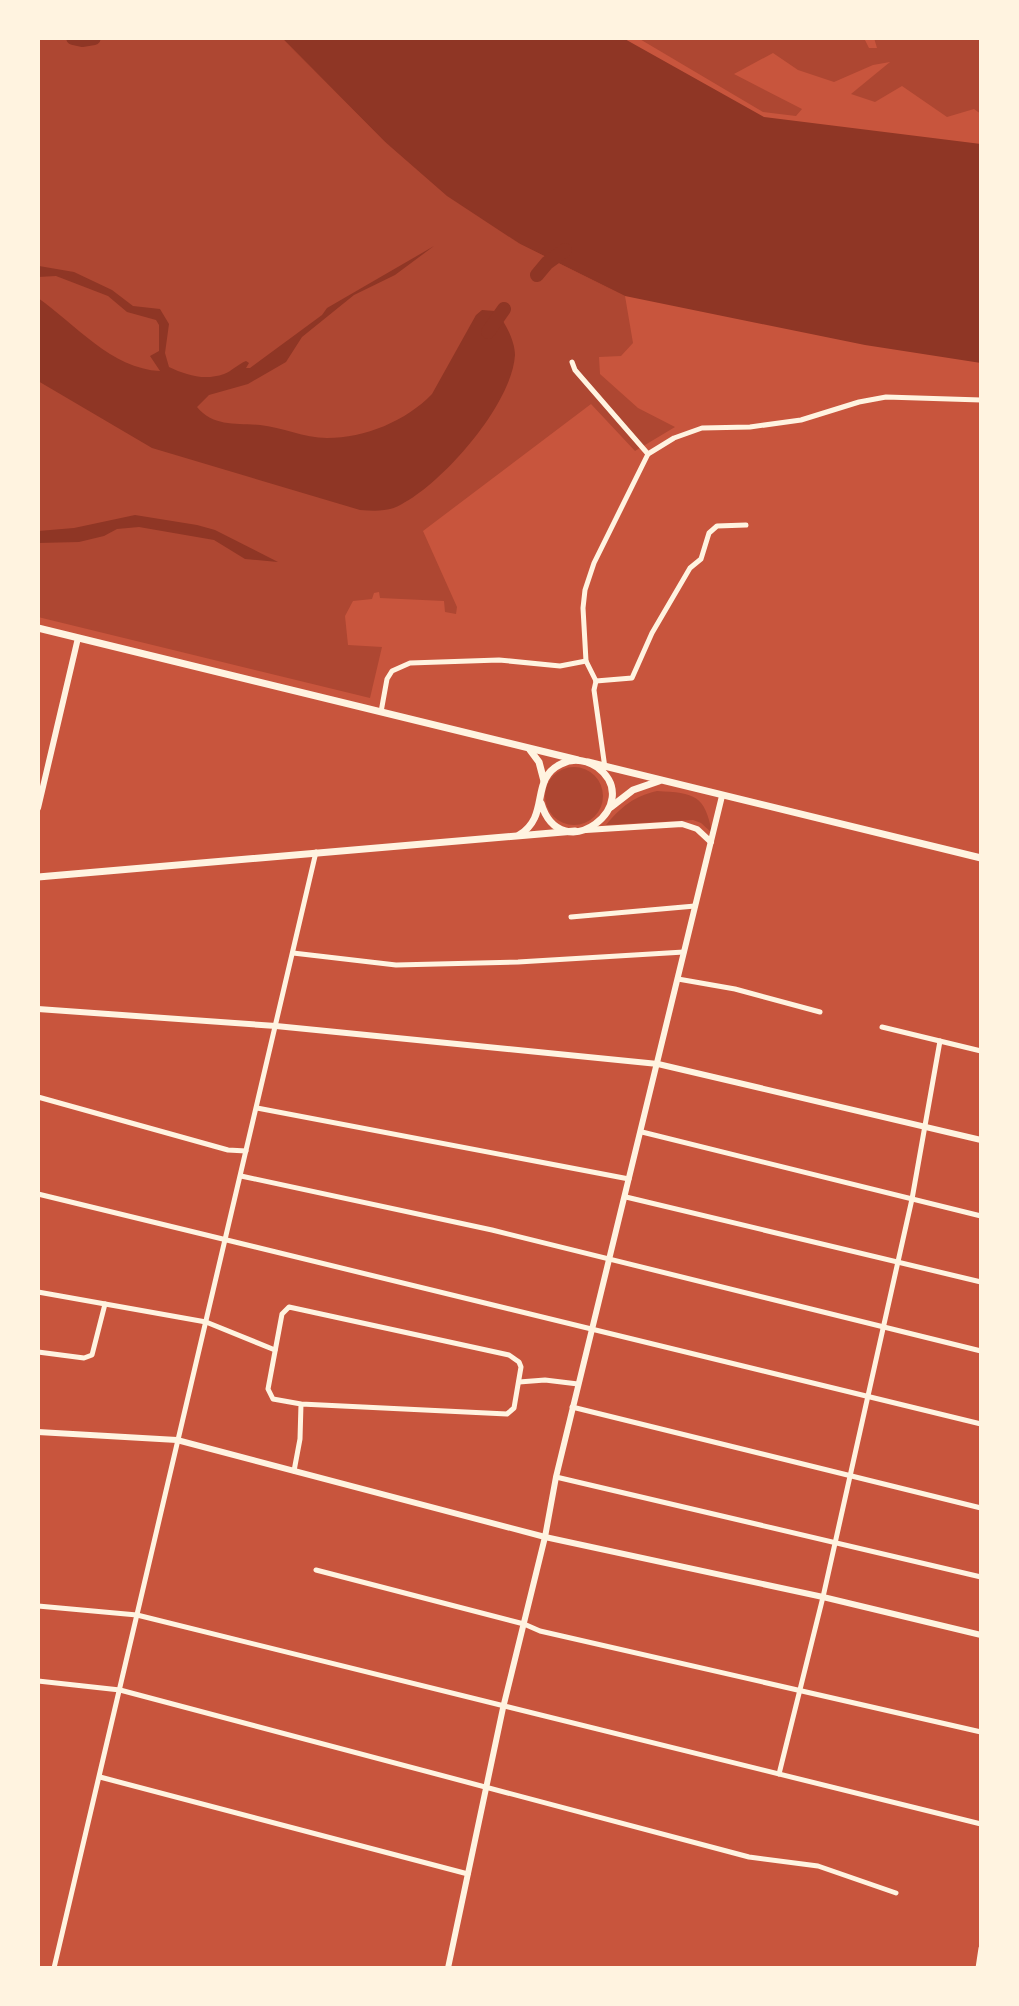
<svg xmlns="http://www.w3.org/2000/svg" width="1019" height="2006" font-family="'Nunito Sans',sans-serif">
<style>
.green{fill:#ae4732}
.water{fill:#8f3625}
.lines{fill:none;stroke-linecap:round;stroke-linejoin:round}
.river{stroke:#8f3625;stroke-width:14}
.minor{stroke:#fff3e0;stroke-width:5}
.tertiary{stroke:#fff3e0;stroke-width:6}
.secondary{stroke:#fff3e0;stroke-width:7}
</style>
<rect width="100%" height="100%" fill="#c8553d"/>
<!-- green -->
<g class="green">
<polygon points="38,38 282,38 384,141 520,244 625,296 633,343 621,356 599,357 600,374 638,408 675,427 635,451 591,404 423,531 457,607 456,614 445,612 444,601 380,598 379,592 374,593 372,599 353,601 345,616 348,645 382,647 370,698 38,617"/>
<polygon points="638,38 864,38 869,48 877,48 874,38 981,38 981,114 974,109 947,117 902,86 875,102 851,94 890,62 873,65 834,82 798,70 773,53 734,74 802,109 796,116 763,112"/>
<circle cx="574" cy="796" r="29"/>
<path d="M657 791C695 793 705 795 712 833L701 823 693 820 606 825C621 807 634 796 657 791Z"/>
</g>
<!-- water -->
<g class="water">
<polygon points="282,38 623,38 764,117 981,144 981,363 865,345 625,296 520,244 447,196 384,141"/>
<path d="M434 246 395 275 354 295 302 337 286 362 248 384 209 395 197 407C213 427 237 423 260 425 282 427 304 438 327 438 365 438 406 421 432 394L476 315 482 310 495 311C505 321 515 341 515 355 512 404 444 482 402 504 389 512 375 511 360 510L152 448 38 381V298C75 324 112 369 160 371L150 356 159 351V325L156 320 127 312 108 296 56 276 38 277 39 266 74 272 112 290 133 306 160 309 169 324 165 353 169 367C186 375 204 381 224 374 232 371 238 364 246 361L249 363 246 368H250L322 315 327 308Z"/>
<polygon points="135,515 197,525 215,530 278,562 245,559 214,540 139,527 117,529 104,536 79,542 38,543 38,531 74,528"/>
</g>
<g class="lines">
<!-- river -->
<g class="river">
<polyline points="73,38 82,40 94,38"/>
<polyline points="537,275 547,263 565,250"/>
<polyline points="488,332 504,309"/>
</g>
<!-- minor -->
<g class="minor">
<polyline points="572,362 575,370 648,454"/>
<polyline points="596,681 586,661 583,608 585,590 594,563 648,454 674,438 702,428 750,427 801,420 859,402 886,397 981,400"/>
<polyline points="596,681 632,678 652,633 690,568 701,559 709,533 717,526 746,525"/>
<polyline points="596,681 594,690 605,768"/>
<polyline points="381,712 387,679 392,671 410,663 499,660 560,666 586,661"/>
<polyline points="571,917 695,906"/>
<polyline points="293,953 396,965 518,962 684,952"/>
<polyline points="678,979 735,989 820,1012"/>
<polyline points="882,1027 981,1051"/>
<polyline points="38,1097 228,1150 246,1151"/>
<polyline points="257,1108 629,1179"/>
<polyline points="642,1132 981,1216"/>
<polyline points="241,1176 492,1230 981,1351"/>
<polyline points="38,1194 981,1424"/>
<polyline points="626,1197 981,1282"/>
<polyline points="38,1292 206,1322 275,1350"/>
<polyline points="38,1352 84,1358 92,1355 105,1304"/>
<polyline points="519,1382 545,1380 578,1384"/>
<polyline points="572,1407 981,1508"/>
<polyline points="294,1471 300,1439 301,1404 507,1414 514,1408 521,1367 519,1362 509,1355 289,1307 282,1314 268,1389 273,1399 301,1404"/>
<polyline points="556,1477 981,1577"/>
<polyline points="316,1570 524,1624 540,1631 981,1732"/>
<polyline points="38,1606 137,1615 981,1824"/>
<polyline points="38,1681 120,1690 749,1857 818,1866 896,1893"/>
<polyline points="779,1774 823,1597 912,1199 940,1041"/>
<polyline points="100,1777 468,1874"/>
<polyline points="54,1968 316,852"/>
<polyline points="978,1968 981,1948"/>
</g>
<!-- tertiary -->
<g class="tertiary">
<polyline points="38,808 78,638"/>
<polyline points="586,830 682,824 697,829 711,842"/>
<polyline points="38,1009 276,1026 658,1064 981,1140"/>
<polyline points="38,1432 177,1440 545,1537 823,1597 981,1635"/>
<polyline points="448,1968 503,1708 545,1537 556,1477 722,796"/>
</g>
<!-- secondary -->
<g class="secondary">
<polyline points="38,628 578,760"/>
<polyline points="530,750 539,762 544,781"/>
<polyline points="588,762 981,858"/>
<polyline points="611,807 633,790 659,781"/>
<path d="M519 835C551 816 529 779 561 764 573 758 586 760 597 767 647 804 561 870 541 803"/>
<polyline points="38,877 575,831"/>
</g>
</g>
<!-- border -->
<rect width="1019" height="2006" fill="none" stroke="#fff3e0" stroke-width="80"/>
</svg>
